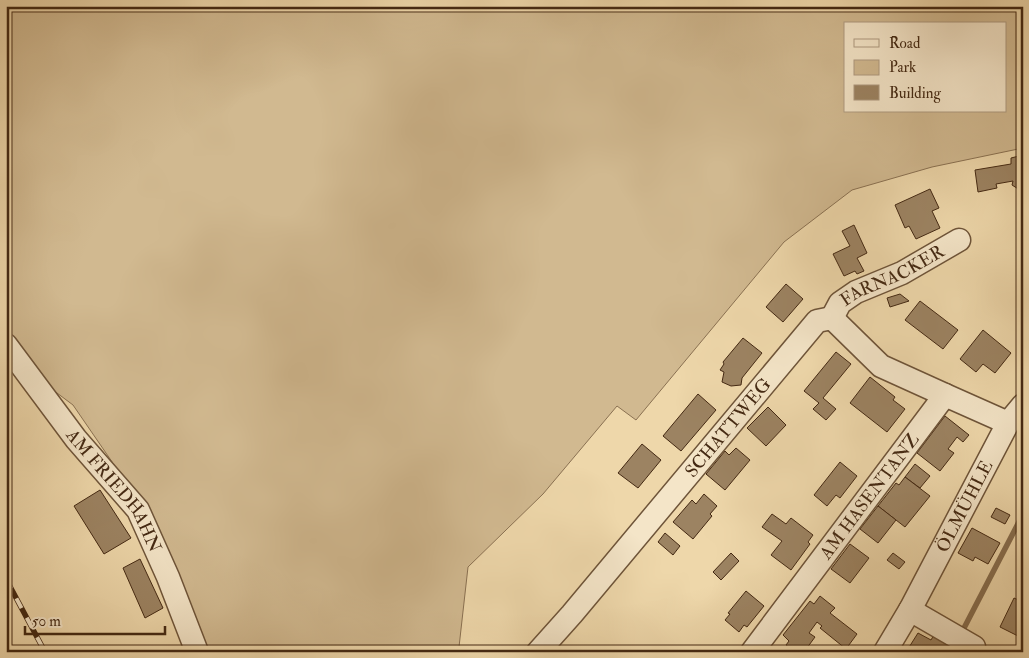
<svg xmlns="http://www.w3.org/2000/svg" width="1029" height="658" font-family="'IM FELL Double Pica',serif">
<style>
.green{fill:#d1b990;stroke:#8a7152;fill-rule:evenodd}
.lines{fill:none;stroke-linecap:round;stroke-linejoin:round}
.stream{stroke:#876e4f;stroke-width:5.5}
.building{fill:#9c8362;stroke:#442913}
.minor-casing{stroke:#6e5439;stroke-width:25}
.minor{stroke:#f4e5c8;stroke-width:22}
.rail-casing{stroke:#442913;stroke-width:5.5}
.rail{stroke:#f4e5c8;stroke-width:4;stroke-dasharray:11;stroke-linecap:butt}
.labels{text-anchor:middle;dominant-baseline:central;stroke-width:4.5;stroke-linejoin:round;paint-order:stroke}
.street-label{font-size:18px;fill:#442913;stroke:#f4e5c8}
</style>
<rect width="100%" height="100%" fill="#eed7aa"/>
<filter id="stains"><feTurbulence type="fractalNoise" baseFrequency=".004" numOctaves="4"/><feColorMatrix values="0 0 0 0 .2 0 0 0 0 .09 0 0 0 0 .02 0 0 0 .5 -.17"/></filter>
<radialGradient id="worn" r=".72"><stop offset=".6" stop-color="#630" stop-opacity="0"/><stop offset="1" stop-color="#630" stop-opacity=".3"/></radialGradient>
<!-- green -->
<path class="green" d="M6 6H1023V148L932 167 852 190 784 242 636 420 617 406 543 494 468 567 459 647 462 652H209L141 504 73 405 45 384 6 331ZM845 24H1005V111H845Z"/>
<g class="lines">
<!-- stream -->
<polyline class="stream" points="963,630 1023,514"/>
</g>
<!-- building -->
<g class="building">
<polygon points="1023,155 1023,192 1012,185 1013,181 996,184 997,188 978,192 975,170 1011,164 1011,158"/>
<polygon points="930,189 939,208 932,211 940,228 916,239 909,226 905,228 895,205"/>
<polygon points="854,225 867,253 857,258 864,271 857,274 855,271 844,276 833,254 850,246 842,231"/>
<polygon points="786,284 803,299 783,322 766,307"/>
<polygon points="900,294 909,301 890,307 887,298"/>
<polygon points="920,301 958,330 943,349 905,320"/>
<polygon points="983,330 1011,353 995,373 983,364 976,372 960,359"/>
<polygon points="743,338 762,353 742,378 741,385 731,386 722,382 724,372 720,370 724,364 723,362"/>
<polygon points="836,352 851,364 823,398 836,409 826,420 813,409 819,403 804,391"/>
<polygon points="870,377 895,397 893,400 905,409 887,432 850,403"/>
<polygon points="698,394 716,410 681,451 663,436"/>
<polygon points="768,407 786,425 766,446 747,428"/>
<polygon points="945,416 969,435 963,442 957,437 948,449 954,453 940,471 917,453"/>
<polygon points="642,444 661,460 638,488 618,473"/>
<polygon points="736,448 750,460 725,490 706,474 725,451 729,455"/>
<polygon points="840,462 857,476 840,498 836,495 827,506 814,495"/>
<polygon points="915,464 930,476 920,488 905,477"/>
<polygon points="905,477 930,496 905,527 878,506 896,483 899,485"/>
<polygon points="100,490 131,538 104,554 74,506"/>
<polygon points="704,494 717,506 710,514 712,516 693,539 673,522 692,500 696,504"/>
<polygon points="878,506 896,520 878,543 860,529"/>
<polygon points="996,508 1010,515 1005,524 991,517"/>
<polygon points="772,514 786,524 791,518 813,535 808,542 810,544 791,570 771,555 782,541 762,527"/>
<polygon points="972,528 1000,543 988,564 975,557 973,561 958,553"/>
<polygon points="665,533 680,546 673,555 658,542"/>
<polygon points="850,544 869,558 850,583 831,569"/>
<polygon points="731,553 739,561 721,580 713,572"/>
<polygon points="893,553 905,562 899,569 887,560"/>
<polygon points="140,559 163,608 145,618 123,568"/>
<polygon points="746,591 764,606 747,627 744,625 739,632 725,620 730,614 728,613"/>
<polygon points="820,596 835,608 830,613 857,634 846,649 820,628 822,626 817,622 809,633 815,637 804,652 794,652 786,645 789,641 783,635 810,601 814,604"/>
<polygon points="1014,598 1023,602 1023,631 1020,637 1000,627"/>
<polygon points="918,633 931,640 935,633 950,643 944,652 906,652"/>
</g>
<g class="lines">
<defs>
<g id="minor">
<path id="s1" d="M832 318 840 303 856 292 902 273 959 240"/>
<path id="s2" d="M6 345 76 439 138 510 168 577 197 652"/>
<polyline points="910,610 974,647"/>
<path id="s3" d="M538 652 572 614 817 321 832 318 881 366 945 395"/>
<path id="s4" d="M752 652 945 395 1008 423"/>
<path id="s5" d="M885 652 910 610 1008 423 1023 405"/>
</g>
</defs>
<!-- minor casing -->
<use href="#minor" class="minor-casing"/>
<!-- minor -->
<use href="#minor" class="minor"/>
<defs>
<polyline id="rail" points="6,579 45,652"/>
</defs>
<!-- rail casing -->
<use href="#rail" class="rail-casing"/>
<!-- rail -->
<use href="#rail" class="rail"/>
</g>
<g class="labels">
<!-- street labels -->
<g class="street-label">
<text stroke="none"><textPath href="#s1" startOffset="76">FARNACKER</textPath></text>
<text stroke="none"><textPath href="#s3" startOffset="294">SCHATTWEG</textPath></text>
<text stroke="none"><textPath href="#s2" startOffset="182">AM FRIEDHAHN</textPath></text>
<text stroke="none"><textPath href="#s4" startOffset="195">AM HASENTANZ</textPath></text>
<text stroke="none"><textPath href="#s5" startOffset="166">ÖLMÜHLE</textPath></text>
</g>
</g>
<!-- margin -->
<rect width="1029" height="658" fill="none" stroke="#eed7aa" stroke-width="25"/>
<rect x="8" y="8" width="1014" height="643" fill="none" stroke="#442913" stroke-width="2.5"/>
<rect x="12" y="12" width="1004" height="633" fill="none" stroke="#442913"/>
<!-- legend -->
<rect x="844" y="22" width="162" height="90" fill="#f4e5c8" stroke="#ae9a80"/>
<rect x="854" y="39" width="25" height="8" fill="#f4e5c8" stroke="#ae9a80"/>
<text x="889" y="48" font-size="15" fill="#442913">Road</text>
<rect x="854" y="60" width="25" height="15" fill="#d1b990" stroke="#ae9a80"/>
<text x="889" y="72" font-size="15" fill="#442913">Park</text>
<rect x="854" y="85" width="25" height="15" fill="#9c8362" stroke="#ae9a80"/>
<text x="889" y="98" font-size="15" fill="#442913">Building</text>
<!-- scale -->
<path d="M25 626v8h140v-8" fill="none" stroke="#442913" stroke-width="2.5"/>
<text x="32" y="626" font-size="15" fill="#442913" stroke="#f4e5c8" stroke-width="4" paint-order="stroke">50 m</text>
<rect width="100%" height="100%" filter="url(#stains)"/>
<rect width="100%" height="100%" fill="url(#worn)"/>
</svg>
